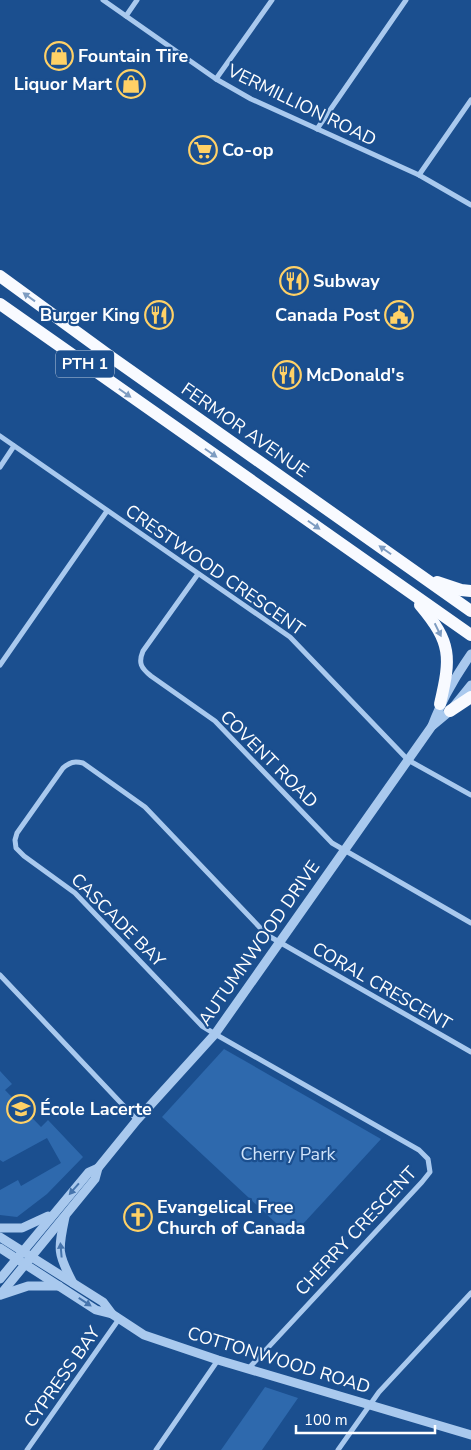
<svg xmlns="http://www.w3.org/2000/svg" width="471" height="1450" font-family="'Nunito Sans',sans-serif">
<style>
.green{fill:#2e69ad}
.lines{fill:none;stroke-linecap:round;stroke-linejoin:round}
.minor{stroke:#a9c9ee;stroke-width:5}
.tertiary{stroke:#a9c9ee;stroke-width:9}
.trunk{stroke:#f8faff;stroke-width:12}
.oneway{fill:#7e9cc1}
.oneway2{fill:#4674ac}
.labels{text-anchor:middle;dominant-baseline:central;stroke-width:4.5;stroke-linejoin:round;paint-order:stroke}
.shield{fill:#1b4f8f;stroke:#bbcadd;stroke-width:1}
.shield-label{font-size:16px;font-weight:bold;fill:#fff}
.poi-label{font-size:18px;font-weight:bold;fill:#fff;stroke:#1b4f8f;text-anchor:start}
.street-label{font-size:18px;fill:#fff;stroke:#1b4f8f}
.park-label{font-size:18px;fill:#cfe3fa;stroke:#1b4f8f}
</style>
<rect width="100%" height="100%" fill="#1b4f8f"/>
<!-- green -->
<g class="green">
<polygon points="224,1049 381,1139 291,1237 162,1117"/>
<polygon points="0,1071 12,1084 5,1090 41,1127 48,1120 83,1157 47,1194 17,1217 0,1215 0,1190 18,1180 21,1186 61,1163 47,1138 3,1162 0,1160"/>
<polygon points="265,1387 298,1398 262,1450 221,1450"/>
</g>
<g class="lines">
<!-- minor -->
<g class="minor">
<polyline points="103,0 216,79 251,99 419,175 471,205"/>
<polyline points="126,16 137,0"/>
<polyline points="216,79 272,0"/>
<polyline points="317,129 406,0"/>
<polyline points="419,175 471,100"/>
<polyline points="0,436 290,637 408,760 471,795"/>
<polyline points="0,467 14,446"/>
<path d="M198 574 143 651C138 663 141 668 151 676L215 721 332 843 471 923"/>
<polyline points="0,665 107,511"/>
<polyline points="0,975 137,1120"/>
<path d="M248 1369 422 1182 430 1172 428 1159 419 1150 215 1034 202 1026 75 893 24 856 16 848 15 840 17 833 63 768C70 762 74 761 83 763L145 807 267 935 471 1052"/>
<polyline points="27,1450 119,1319"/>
<polyline points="156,1450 218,1360"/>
<polyline points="338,1450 379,1392 471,1293"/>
</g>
<!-- tertiary -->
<g class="tertiary">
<path d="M432 726C442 699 455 677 471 654"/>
<path d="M65 1217C58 1250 57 1253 73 1283"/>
<polyline points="0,1228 22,1228 48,1216"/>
<polyline points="0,1237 103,1302 112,1314"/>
<polyline points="0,1248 96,1310 112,1314 144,1335 218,1360 471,1435"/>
<polyline points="0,1279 89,1172 98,1168 137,1120 215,1034 432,726 450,711 471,685"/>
<polyline points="0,1295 95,1179 98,1168"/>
<polyline points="1,1295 28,1286 59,1286"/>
</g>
<!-- trunk -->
<g class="trunk">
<polyline points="0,276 111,357 471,611"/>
<polyline points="0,304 471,635"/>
<polyline points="437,582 461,590 471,591"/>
<path d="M420 605C452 643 451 657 440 704"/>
<polyline points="450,711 471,697"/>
</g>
</g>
<!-- one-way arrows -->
<defs><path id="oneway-solid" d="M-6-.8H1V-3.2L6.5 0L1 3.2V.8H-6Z" transform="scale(1.25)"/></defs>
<g class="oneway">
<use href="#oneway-solid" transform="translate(29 297) rotate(-144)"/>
<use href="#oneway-solid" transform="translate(125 393) rotate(35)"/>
<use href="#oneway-solid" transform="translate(211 453) rotate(35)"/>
<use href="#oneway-solid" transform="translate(314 525) rotate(35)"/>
<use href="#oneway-solid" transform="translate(385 550) rotate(-145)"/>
<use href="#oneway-solid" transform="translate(438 630) rotate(64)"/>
</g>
<g class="oneway2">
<use href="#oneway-solid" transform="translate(74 1189) rotate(131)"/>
<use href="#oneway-solid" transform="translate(61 1250) rotate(-95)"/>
<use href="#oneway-solid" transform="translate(85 1302) rotate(33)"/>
</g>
<!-- icons -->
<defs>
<symbol id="shop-ring" viewBox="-11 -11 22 22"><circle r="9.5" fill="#1b4f8f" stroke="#ffd166" stroke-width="1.5"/><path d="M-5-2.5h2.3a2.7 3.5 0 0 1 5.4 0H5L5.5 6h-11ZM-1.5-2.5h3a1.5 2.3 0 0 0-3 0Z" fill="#ffd166"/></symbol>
<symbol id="supermarket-ring" viewBox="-11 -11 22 22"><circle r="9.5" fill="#1b4f8f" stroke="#ffd166" stroke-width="1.5"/><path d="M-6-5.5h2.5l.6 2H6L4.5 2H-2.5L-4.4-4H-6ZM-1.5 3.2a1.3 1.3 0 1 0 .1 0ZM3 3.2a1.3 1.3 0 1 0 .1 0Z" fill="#ffd166"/></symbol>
<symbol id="restaurant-ring" viewBox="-11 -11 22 22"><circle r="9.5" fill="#1b4f8f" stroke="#ffd166" stroke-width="1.5"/><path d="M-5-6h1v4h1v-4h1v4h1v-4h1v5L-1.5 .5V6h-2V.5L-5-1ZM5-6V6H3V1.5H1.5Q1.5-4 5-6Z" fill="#ffd166"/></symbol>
<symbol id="civic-ring" viewBox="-11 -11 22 22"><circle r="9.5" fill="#1b4f8f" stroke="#ffd166" stroke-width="1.5"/><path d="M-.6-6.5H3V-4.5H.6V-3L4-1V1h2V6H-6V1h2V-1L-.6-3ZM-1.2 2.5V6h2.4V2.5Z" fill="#ffd166"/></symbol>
<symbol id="school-ring" viewBox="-11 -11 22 22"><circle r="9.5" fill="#1b4f8f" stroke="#ffd166" stroke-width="1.5"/><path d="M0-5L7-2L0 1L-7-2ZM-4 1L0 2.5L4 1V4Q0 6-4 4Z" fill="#ffd166"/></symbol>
<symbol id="church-ring" viewBox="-11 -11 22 22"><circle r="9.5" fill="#1b4f8f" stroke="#ffd166" stroke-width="1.5"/><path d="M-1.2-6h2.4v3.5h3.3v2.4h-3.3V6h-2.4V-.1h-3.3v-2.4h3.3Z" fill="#ffd166"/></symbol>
</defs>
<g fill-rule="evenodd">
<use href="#shop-ring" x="43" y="40" width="32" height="32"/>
<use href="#shop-ring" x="115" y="68" width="32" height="32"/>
<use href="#supermarket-ring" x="187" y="134" width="32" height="32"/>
<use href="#restaurant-ring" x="278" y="265" width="32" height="32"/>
<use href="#restaurant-ring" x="143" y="299" width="32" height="32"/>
<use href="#civic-ring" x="383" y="299" width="32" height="32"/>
<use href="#restaurant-ring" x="271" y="359" width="32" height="32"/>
<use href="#school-ring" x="5" y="1093" width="32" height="32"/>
<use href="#church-ring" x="122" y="1201" width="32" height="32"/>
</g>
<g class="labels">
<!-- shield labels -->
<rect class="shield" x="56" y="350.5" width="58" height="27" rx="4"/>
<g class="shield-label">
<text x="85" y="364">PTH 1</text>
</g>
<!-- poi labels -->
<g class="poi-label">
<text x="78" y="56">Fountain Tire</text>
<text x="112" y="84" text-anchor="end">Liquor Mart</text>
<text x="222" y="150">Co-op</text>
<text x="313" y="281">Subway</text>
<text x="140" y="315" text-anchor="end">Burger King</text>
<text x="380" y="315" text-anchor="end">Canada Post</text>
<text x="306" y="375">McDonald's</text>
<text x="40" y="1109">École Lacerte</text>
<text x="157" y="1207">Evangelical Free<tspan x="157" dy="21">Church of Canada</tspan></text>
</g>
<!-- street labels -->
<g class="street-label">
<text transform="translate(302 105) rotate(26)">VERMILLION ROAD</text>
<text transform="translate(245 430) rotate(35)">FERMOR AVENUE</text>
<text transform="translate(215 570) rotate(35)">CRESTWOOD CRESCENT</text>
<text transform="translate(269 759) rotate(45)">COVENT ROAD</text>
<text transform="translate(118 920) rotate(45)">CASCADE BAY</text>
<text transform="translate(259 943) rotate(-55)">AUTUMNWOOD DRIVE</text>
<text transform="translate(382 986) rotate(30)">CORAL CRESCENT</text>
<text transform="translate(356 1231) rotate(-47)">CHERRY CRESCENT</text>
<text transform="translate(279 1360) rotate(17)">COTTONWOOD ROAD</text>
<text transform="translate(62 1377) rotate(-55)">CYPRESS BAY</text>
</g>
<!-- park labels -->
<g class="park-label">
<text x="288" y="1154">Cherry Park</text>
</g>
</g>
<!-- scale -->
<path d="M296 1425v8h139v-8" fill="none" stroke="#ffffff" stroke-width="2.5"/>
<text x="304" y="1425" font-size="15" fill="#ffffff" stroke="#1b4f8f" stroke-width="4" paint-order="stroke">100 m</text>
</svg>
